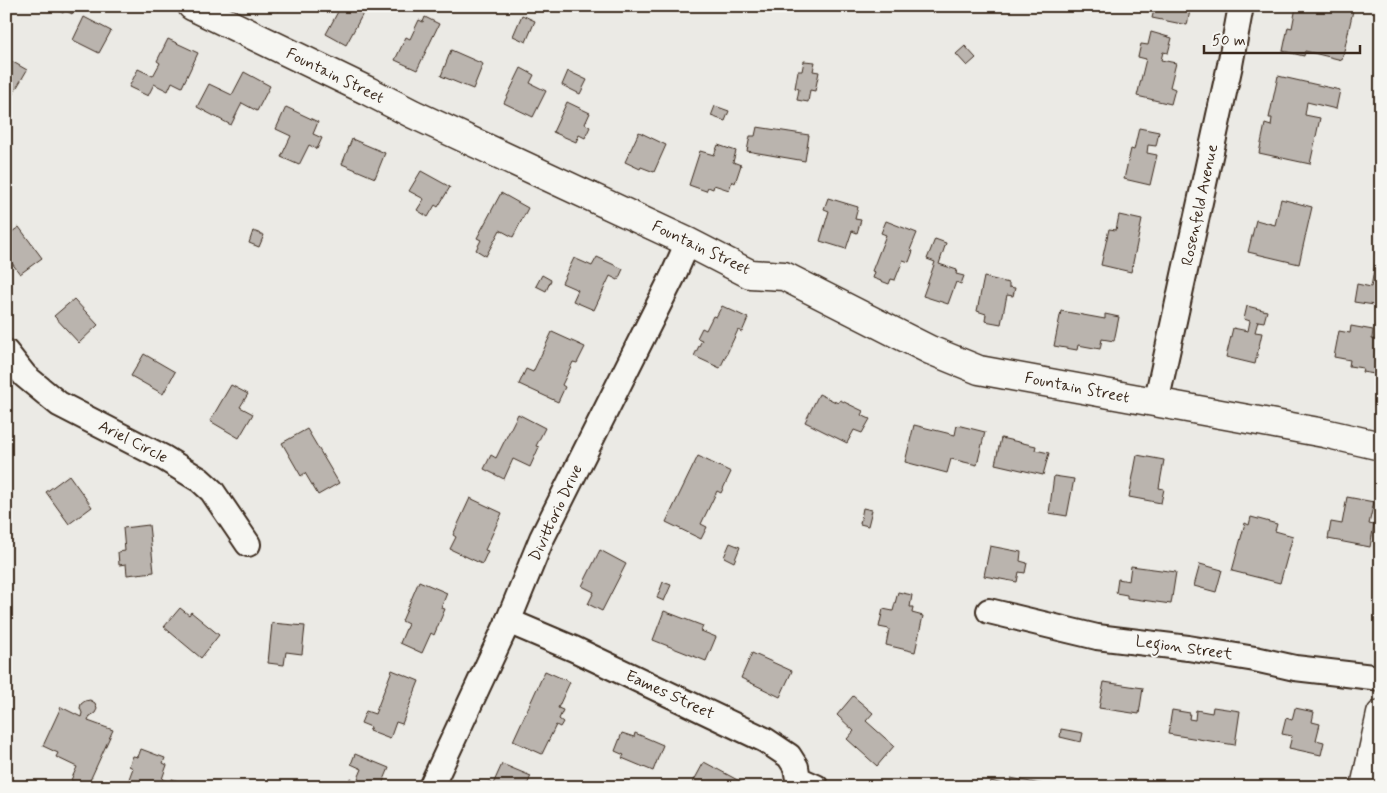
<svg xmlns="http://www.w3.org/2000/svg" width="1387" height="793" font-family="Mynerve,sans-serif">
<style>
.building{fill:#bab4ae;stroke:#3b2a1e}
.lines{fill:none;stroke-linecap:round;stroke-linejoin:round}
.minor-casing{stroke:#3b2a1e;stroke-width:28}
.tertiary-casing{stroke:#3b2a1e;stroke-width:31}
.secondary-casing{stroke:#3b2a1e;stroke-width:31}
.minor{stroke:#f6f6f2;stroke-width:24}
.tertiary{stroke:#f6f6f2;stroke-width:28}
.secondary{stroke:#f6f6f2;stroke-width:28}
.labels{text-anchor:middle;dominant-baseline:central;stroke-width:4;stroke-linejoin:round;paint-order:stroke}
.street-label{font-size:16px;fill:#3b2a1e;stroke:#f6f6f2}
</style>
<rect width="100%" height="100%" fill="#ebeae5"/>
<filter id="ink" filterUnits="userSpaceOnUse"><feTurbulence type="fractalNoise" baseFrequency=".02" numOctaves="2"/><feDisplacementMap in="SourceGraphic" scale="10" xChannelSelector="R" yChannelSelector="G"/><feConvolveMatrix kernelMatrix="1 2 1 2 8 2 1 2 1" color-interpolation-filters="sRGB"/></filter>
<g filter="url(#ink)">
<!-- building -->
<g class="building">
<polygon points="51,6 75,6 76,7 72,14 65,10 63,13"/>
<polygon points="270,6 281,6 279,11"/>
<polygon points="341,6 362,6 366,8 346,45 326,34"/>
<polygon points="1155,6 1191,6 1187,25 1152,18"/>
<polygon points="1293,6 1354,6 1342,60 1305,51 1304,56 1283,51 1288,27 1292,28 1296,7"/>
<polygon points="522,15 535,21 526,42 513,36"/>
<polygon points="84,17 111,31 99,53 73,40"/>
<polygon points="425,17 439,24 417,70 395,60 406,37 410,39 419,20 423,22"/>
<polygon points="1151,32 1172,38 1168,53 1163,52 1161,60 1176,63 1170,87 1175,89 1171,104 1137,96 1146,59 1138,57 1141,44 1148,45"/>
<polygon points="168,39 198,53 182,87 172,82 168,91 154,84 148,96 129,87 138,69 153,76 160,63 157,61"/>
<polygon points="965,46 976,58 967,66 956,54"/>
<polygon points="451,50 483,64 473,89 441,76"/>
<polygon points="6,58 27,70 6,106"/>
<polygon points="804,61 815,62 813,71 819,72 815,91 810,90 808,102 797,100 799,89 795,88 798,71 802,71"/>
<polygon points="521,68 534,75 530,83 546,91 533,117 504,103"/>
<polygon points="568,71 587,80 580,94 562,85"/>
<polygon points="244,72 270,86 257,111 242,103 231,125 197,107 209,84 232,95"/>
<polygon points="1278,76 1340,90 1336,109 1307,102 1305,115 1320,118 1310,164 1259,153 1265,124 1271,126 1272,118 1269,118"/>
<polygon points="567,102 590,113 585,124 590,127 585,138 579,135 576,142 553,132"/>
<polygon points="715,106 729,111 725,121 711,116"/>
<polygon points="286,107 318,122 313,134 322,138 317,149 309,145 299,165 281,157 291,136 276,129"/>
<polygon points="757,127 809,135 805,161 747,151 750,136 755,136"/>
<polygon points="1139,128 1159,132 1156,146 1148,145 1147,153 1157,155 1150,185 1124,179 1131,149 1134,150"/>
<polygon points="639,132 666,145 654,172 641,167 640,169 625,162"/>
<polygon points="352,139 385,153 375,178 342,164"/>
<polygon points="718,145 736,151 733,162 741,165 735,183 732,181 729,190 714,185 713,189 708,187 706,191 689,185 700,151 714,155"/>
<polygon points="421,171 450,187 438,207 435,205 428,217 417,210 424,199 409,191"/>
<polygon points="501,193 528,208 513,237 500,230 486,256 476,250 481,240 477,238"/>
<polygon points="828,198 858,207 855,219 861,220 857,233 852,231 846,249 820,241 829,211 824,209"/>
<polygon points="1281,199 1312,207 1299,264 1248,252 1256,220 1275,225"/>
<polygon points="1119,215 1142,220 1131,272 1101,265 1109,229 1116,230"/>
<polygon points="886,221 917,233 910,250 913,251 909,262 903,260 895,280 891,279 889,284 873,278 875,272 872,271 886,235 881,233"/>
<polygon points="19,227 42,258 20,274 6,255 6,236"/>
<polygon points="253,231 264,235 259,247 249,243"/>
<polygon points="935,239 946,243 939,264 957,270 956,274 964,276 961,284 956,282 948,304 923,296 935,262 927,259"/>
<polygon points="1378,248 1381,248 1381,306 1354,302 1357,284 1371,287"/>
<polygon points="597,257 623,269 618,280 610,276 594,310 573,301 578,290 562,283 574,258 592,266"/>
<polygon points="542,275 551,280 546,291 536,286"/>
<polygon points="984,277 1009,283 1009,287 1015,288 1013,296 1007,295 1001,324 985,321 986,314 977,311"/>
<polygon points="74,299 98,325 79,343 54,316"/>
<polygon points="722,306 748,318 742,332 738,330 720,368 694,356 702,340 697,338 702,328 706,330 713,316 716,317"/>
<polygon points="1247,306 1267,311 1264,322 1258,321 1255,332 1262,333 1255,364 1226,357 1233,328 1248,331 1250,321 1244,319"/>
<polygon points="1061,311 1105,319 1105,314 1119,317 1114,341 1102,339 1100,349 1078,345 1077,350 1054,346"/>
<polygon points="1351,326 1373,330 1372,339 1381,341 1381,375 1362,372 1363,368 1349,366 1350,360 1334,357 1339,331 1350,333"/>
<polygon points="552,332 585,347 577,363 573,362 562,385 565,387 558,402 519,384 526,369 533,372"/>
<polygon points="144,354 175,372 163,394 131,376"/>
<polygon points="231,385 248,394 240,407 253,414 239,438 210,421"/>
<polygon points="819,394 838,403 840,400 863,411 861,415 870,419 862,433 854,430 847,443 805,422"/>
<polygon points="518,414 545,428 536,446 539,447 530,467 513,459 504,479 484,469 491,455 496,458"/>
<polygon points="914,425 955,435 957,425 985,432 977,465 951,459 947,473 905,462"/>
<polygon points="307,429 339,483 318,495 305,473 301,476 282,443"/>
<polygon points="1001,438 1036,446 1035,450 1049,453 1043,475 995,464"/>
<polygon points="1137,455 1164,460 1159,488 1164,489 1161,503 1129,497"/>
<polygon points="698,456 731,472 721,493 717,491 701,524 707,527 701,539 666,522"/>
<polygon points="69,475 92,507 69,524 46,492"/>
<polygon points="1054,476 1074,479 1067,516 1049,513"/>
<polygon points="1347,497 1374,502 1369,524 1374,525 1370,547 1328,539 1331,522 1342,524"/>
<polygon points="470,498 502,513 485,550 488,551 482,564 450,549 456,537 453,535"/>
<polygon points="863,508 872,510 868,526 860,524"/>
<polygon points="1251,517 1277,524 1275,531 1293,536 1280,583 1232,571 1245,523 1249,525"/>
<polygon points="149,525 154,572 127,575 126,564 119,565 118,552 125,551 123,528"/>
<polygon points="730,543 740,547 734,562 724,557"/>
<polygon points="990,546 1021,552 1020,561 1027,563 1025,573 1019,572 1017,582 984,576"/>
<polygon points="600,550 626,564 602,611 588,604 594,592 582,586"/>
<polygon points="1200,564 1222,570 1216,592 1194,586"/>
<polygon points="1131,566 1176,572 1171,604 1127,598 1127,595 1116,593 1118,579 1129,581"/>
<polygon points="419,581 447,593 441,608 445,609 434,635 431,633 422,653 400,643 408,624 402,621"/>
<polygon points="663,582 671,585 664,601 657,598"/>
<polygon points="898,592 912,595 910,607 913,607 912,613 923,616 915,652 886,645 889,629 879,627 883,609 893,611"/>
<polygon points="180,608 189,615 191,612 219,635 201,658 164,627"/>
<polygon points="664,611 703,626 701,631 716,637 706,661 653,640"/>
<polygon points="272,623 305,626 302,654 286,652 284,665 268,663"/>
<polygon points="752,653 792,671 780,697 741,678"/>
<polygon points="392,670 419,681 402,724 396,722 390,739 369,731 371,727 361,723 366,711 375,714"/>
<polygon points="545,671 570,682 558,708 563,710 559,719 563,722 560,727 556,725 542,754 513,741"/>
<polygon points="1104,682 1143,688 1139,714 1099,708"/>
<polygon points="853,696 873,713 866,721 894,746 877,766 847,739 854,731 837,715"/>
<polygon points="90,700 95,703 97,709 95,713 90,716 88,721 113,730 87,787 85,787 71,780 77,767 56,757 58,753 43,746 61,707 81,717 82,713 80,708 81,704 85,701"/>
<polygon points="1213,707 1240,711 1235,745 1168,734 1172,710 1190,713 1189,719 1195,720 1196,710 1212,713"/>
<polygon points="1295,708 1314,712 1312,722 1320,724 1316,740 1324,742 1321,755 1289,748 1292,736 1282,734 1286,718 1292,720"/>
<polygon points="1061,729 1083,733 1081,742 1060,737"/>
<polygon points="622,733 634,737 635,733 663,745 653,771 622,758 624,755 615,751"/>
<polygon points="141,749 165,758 163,763 167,765 162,779 171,783 172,779 189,785 188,787 126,787 133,768 129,766 133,756 138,757"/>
<polygon points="355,754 389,768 381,787 346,787 350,778 357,781 362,769 351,764"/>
<polygon points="704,762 743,783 741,787 693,787 691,786"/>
<polygon points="502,764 531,776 526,787 487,787 489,782 493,784"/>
<polygon points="1011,778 1050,786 1050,787 989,787 991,781 1010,786"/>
<polygon points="1152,780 1169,783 1168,787 1151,787"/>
</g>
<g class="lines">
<defs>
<g id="minor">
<polyline points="6,352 25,376 59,404 164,458 200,480 212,491 248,544"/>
<polyline points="1156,403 1230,65 1241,6"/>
<polyline points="989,611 1097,637 1188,648 1255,659 1295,668 1381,678"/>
<polyline points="508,621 574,649 765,740 789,756 796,767 798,779 816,787"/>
<polyline points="431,787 507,624 542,538 673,276 688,242"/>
</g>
<polyline id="tertiary" points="192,6 368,91 413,114 688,242 750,274 784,276 904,337 930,350 979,370 1324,433 1381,446"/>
<polyline id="secondary" points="1365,787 1381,714"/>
</defs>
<!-- minor casing -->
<use href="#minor" class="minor-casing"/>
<!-- tertiary casing -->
<use href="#tertiary" class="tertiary-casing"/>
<!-- secondary casing -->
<use href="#secondary" class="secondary-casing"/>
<!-- minor -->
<use href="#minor" class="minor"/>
<!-- tertiary -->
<use href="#tertiary" class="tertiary"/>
<!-- secondary -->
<use href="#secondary" class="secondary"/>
</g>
</g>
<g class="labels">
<!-- street labels -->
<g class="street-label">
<text transform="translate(335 76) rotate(26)">Fountain Street</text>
<text transform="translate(1200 205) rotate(-78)">Rosenfeld Avenue</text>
<text transform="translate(701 248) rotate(25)">Fountain Street</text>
<text transform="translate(1077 388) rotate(11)">Fountain Street</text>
<text transform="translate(133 442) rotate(27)">Ariel Circle</text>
<text transform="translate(556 513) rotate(-65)">Divittorio Drive</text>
<text transform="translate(1184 648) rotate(8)">Legion Street</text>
<text transform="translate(670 695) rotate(25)">Eames Street</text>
</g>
</g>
<!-- margin -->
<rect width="1387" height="793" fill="none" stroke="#f6f6f2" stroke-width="25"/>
<rect x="12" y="12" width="1362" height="768" fill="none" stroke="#3b2a1e" stroke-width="2" filter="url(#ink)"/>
<!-- scale -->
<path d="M1204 45v8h156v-8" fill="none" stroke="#3b2a1e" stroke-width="2.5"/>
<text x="1212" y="45" font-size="15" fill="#3b2a1e" stroke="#f6f6f2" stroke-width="4" paint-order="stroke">50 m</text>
</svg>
